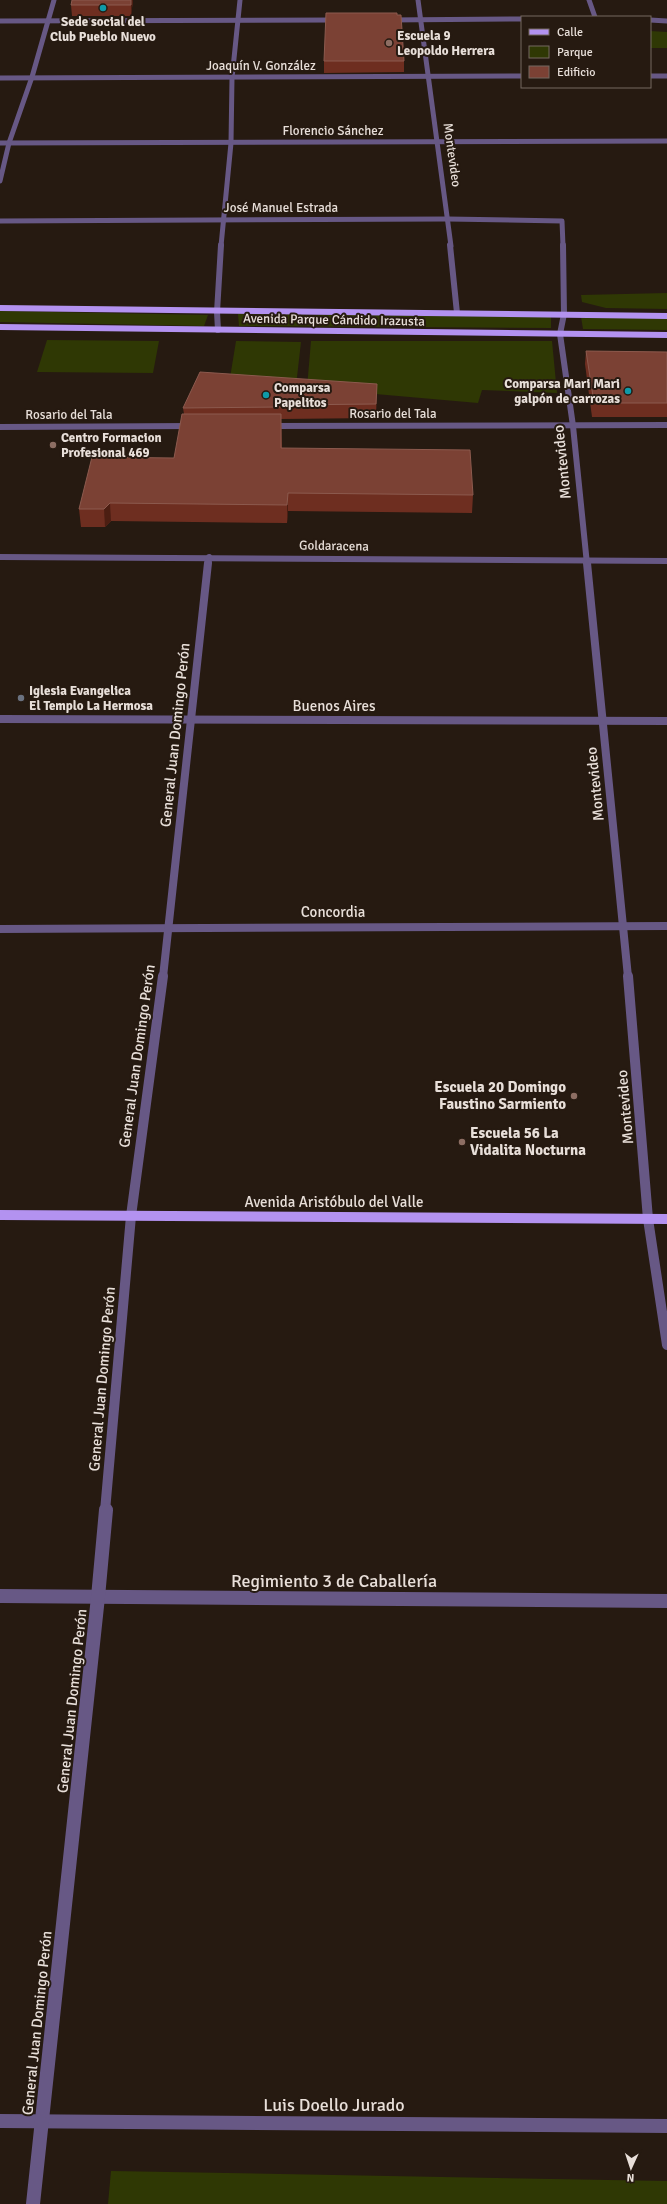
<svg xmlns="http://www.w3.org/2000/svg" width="667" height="2204" font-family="Signika,sans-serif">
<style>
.green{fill:#2f3804}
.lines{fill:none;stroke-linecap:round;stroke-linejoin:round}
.minor-far4{stroke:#675885;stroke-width:5}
.minor-far3{stroke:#675885;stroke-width:6}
.minor-far2{stroke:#675885;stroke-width:8}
.minor-far1{stroke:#675885;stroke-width:10}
.minor{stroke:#675885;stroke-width:14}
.major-far1{stroke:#b392f0;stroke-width:6}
.major{stroke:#b392f0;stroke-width:10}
.wall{fill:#6e2e20}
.shaded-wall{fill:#4c1e12}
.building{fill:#7b4134;stroke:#8c5a4e}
.culture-dot{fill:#0f9aa8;stroke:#261a11;stroke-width:1.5}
.education-dot{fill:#8d6e63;stroke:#261a11;stroke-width:1.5}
.worship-dot{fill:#6b7280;stroke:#261a11;stroke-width:1.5}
.labels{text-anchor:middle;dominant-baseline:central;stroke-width:4;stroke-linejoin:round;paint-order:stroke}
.far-poi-label{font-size:13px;font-weight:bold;fill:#e8dfd9;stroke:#261a11;text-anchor:start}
.far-street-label{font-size:13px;fill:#e8dfd9;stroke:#261a11}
.street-label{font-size:15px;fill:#e8dfd9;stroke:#261a11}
.poi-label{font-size:15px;font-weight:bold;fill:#e8dfd9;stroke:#261a11;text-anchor:end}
.near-street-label{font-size:18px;fill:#e8dfd9;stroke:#261a11}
</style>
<rect width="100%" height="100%" fill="#261a11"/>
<!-- green -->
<g class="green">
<polygon points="650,31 667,32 667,48 650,48"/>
<polygon points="667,293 667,309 606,308 582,302 581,295"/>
<polygon points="0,311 208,315 204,326 0,322"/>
<polygon points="238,314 551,317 551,328 239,326"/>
<polygon points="581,317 667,317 667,330 583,329"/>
<polygon points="47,340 159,341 153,373 37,372"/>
<polygon points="236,341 301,342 296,386 229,384"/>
<polygon points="311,341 552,341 557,393 482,390 478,403 307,388"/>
<polygon points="111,2171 667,2181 667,2204 108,2204"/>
</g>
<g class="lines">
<!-- minor-far4 -->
<g class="minor-far4">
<polyline points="418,0 451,246"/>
<polyline points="589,0 595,17"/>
<polyline points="388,20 522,19"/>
<polyline points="650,20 667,21"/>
<polyline points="0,21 338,20"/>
<polyline points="650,76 667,76"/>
<polyline points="0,78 522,76"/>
<polyline points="0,143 667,141"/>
<polyline points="0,181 9,143 32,77 54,0"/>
<polyline points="0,221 448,219 562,221 563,246"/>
<polyline points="221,246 231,143 232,78 240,0"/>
</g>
<!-- minor-far3 -->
<g class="minor-far3">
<polyline points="450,245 457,313"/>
<polyline points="563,245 564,314 560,334 573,426 587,564"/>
<polyline points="218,330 217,312 221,245"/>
<polyline points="269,426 667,425"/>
<polyline points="0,427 193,426"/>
<polyline points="0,557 667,561"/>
<polyline points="208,564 209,557"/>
</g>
<!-- minor-far2 -->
<g class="minor-far2">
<polyline points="587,563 628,977"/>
<polyline points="0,719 667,721"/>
<polyline points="0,929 667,926"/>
<polyline points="163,977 208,563"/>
</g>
<!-- minor-far1 -->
<g class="minor-far1">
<polyline points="628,976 648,1219 667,1345"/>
<polyline points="105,1511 131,1216 163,976"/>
</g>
<!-- minor -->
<g class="minor">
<polyline points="0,1596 667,1601"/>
<polyline points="0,2121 667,2126"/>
<polyline points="33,2204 98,1597 106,1510"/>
</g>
<!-- major-far1 -->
<g class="major-far1">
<polyline points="0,308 667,316"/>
<polyline points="0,327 667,335"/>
</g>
<!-- major -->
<polyline class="major" points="0,1215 667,1219"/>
</g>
<!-- wall -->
<g class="wall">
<polygon points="133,0 131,16 72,16 71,5"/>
<polygon points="324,61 404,61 404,72 324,73"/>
<polygon points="586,351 667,352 667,417 592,417 585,364"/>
<polygon points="377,384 376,418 281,419 282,448 473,495 472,513 288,511 287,523 111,521 105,527 81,527 79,509 174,458 184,414 183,408"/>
</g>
<!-- shaded-wall -->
<g class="shaded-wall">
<polygon points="131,0 133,0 131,16"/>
<polygon points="288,493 288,511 287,523 287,505"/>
<polygon points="110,503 111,521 105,527 104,509"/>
</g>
<!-- building -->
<g class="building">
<polygon points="72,0 131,0 131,5 71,5"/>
<polygon points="326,13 397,13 397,15 401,15 404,61 324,61"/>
<polygon points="586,351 667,352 667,403 594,403"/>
<polygon points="200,372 377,384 376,404 281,405 281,407 183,408"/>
<polygon points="182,414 281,414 281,448 470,450 473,495 288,493 287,505 110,503 104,509 79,509 92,457 174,458"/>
</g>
<!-- markers -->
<g class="culture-dot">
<circle cx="103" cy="8" r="4"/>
<circle cx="628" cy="391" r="4"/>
<circle cx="266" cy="395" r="4"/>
</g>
<g class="education-dot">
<circle cx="389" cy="43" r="4"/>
<circle cx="53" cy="445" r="4"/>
<circle cx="574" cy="1096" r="4"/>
<circle cx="462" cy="1142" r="4"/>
</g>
<circle class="worship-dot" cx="21" cy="698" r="4"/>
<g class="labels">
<!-- far-poi labels -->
<g class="far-poi-label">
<text x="103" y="22" text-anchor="middle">Sede social del<tspan x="103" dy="15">Club Pueblo Nuevo</tspan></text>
<text x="397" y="36">Escuela 9<tspan x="397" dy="15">Leopoldo Herrera</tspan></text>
<text x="620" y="384" text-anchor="end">Comparsa Mari Mari<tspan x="620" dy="15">galpón de carrozas</tspan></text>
<text x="274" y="388">Comparsa<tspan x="274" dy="15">Papelitos</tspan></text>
<text x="61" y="438">Centro Formacion<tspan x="61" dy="15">Profesional 469</tspan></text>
<text x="29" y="691">Iglesia Evangelica<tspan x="29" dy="15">El Templo La Hermosa</tspan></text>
</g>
<!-- far-street labels -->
<g class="far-street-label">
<text x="261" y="66">Joaquín V. González</text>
<text x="333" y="131">Florencio Sánchez</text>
<text transform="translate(452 155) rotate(82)">Montevideo</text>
<text x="281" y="208">José Manuel Estrada</text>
<text transform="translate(334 320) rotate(1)">Avenida Parque Cándido Irazusta</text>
<text x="393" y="414">Rosario del Tala</text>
<text x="69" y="415">Rosario del Tala</text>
<text transform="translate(334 546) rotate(1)">Goldaracena</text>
</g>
<!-- street labels -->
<g class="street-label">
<text transform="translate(562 462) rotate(-96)">Montevideo</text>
<text x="334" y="706">Buenos Aires</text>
<text transform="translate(175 735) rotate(-84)">General Juan Domingo Perón</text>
<text transform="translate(595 784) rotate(-96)">Montevideo</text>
<text x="333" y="912">Concordia</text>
<text transform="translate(137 1056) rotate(-82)">General Juan Domingo Perón</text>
<text transform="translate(625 1107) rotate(-95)">Montevideo</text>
<text x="334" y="1202">Avenida Aristóbulo del Valle</text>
<text transform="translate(102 1379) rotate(-85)">General Juan Domingo Perón</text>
<text transform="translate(72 1701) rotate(-84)">General Juan Domingo Perón</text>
<text transform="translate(37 2023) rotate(-84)">General Juan Domingo Perón</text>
</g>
<!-- poi labels -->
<g class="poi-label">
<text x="566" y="1087">Escuela 20 Domingo<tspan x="566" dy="17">Faustino Sarmiento</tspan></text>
<text x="470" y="1133" text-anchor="start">Escuela 56 La<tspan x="470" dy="17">Vidalita Nocturna</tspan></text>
</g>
<!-- near-street labels -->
<g class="near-street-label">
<text x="334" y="1581">Regimiento 3 de Caballería</text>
<text x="334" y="2105">Luis Doello Jurado</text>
</g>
</g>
<!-- legend -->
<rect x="521" y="16" width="130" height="72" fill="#261a11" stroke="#746961"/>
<rect x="529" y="29" width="20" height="6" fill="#b392f0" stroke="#746961"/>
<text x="557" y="36" font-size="12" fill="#e8dfd9">Calle</text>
<rect x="529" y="46" width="20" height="12" fill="#2f3804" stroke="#746961"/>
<text x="557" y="56" font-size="12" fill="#e8dfd9">Parque</text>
<rect x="529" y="66" width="20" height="12" fill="#7b4134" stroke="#746961"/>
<text x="557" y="76" font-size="12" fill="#e8dfd9">Edificio</text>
<!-- north arrow -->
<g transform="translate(631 2168) rotate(183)" stroke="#261a11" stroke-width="3" paint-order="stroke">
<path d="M0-3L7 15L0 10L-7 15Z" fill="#e8dfd9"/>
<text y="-6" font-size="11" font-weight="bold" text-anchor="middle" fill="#e8dfd9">N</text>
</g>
</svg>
